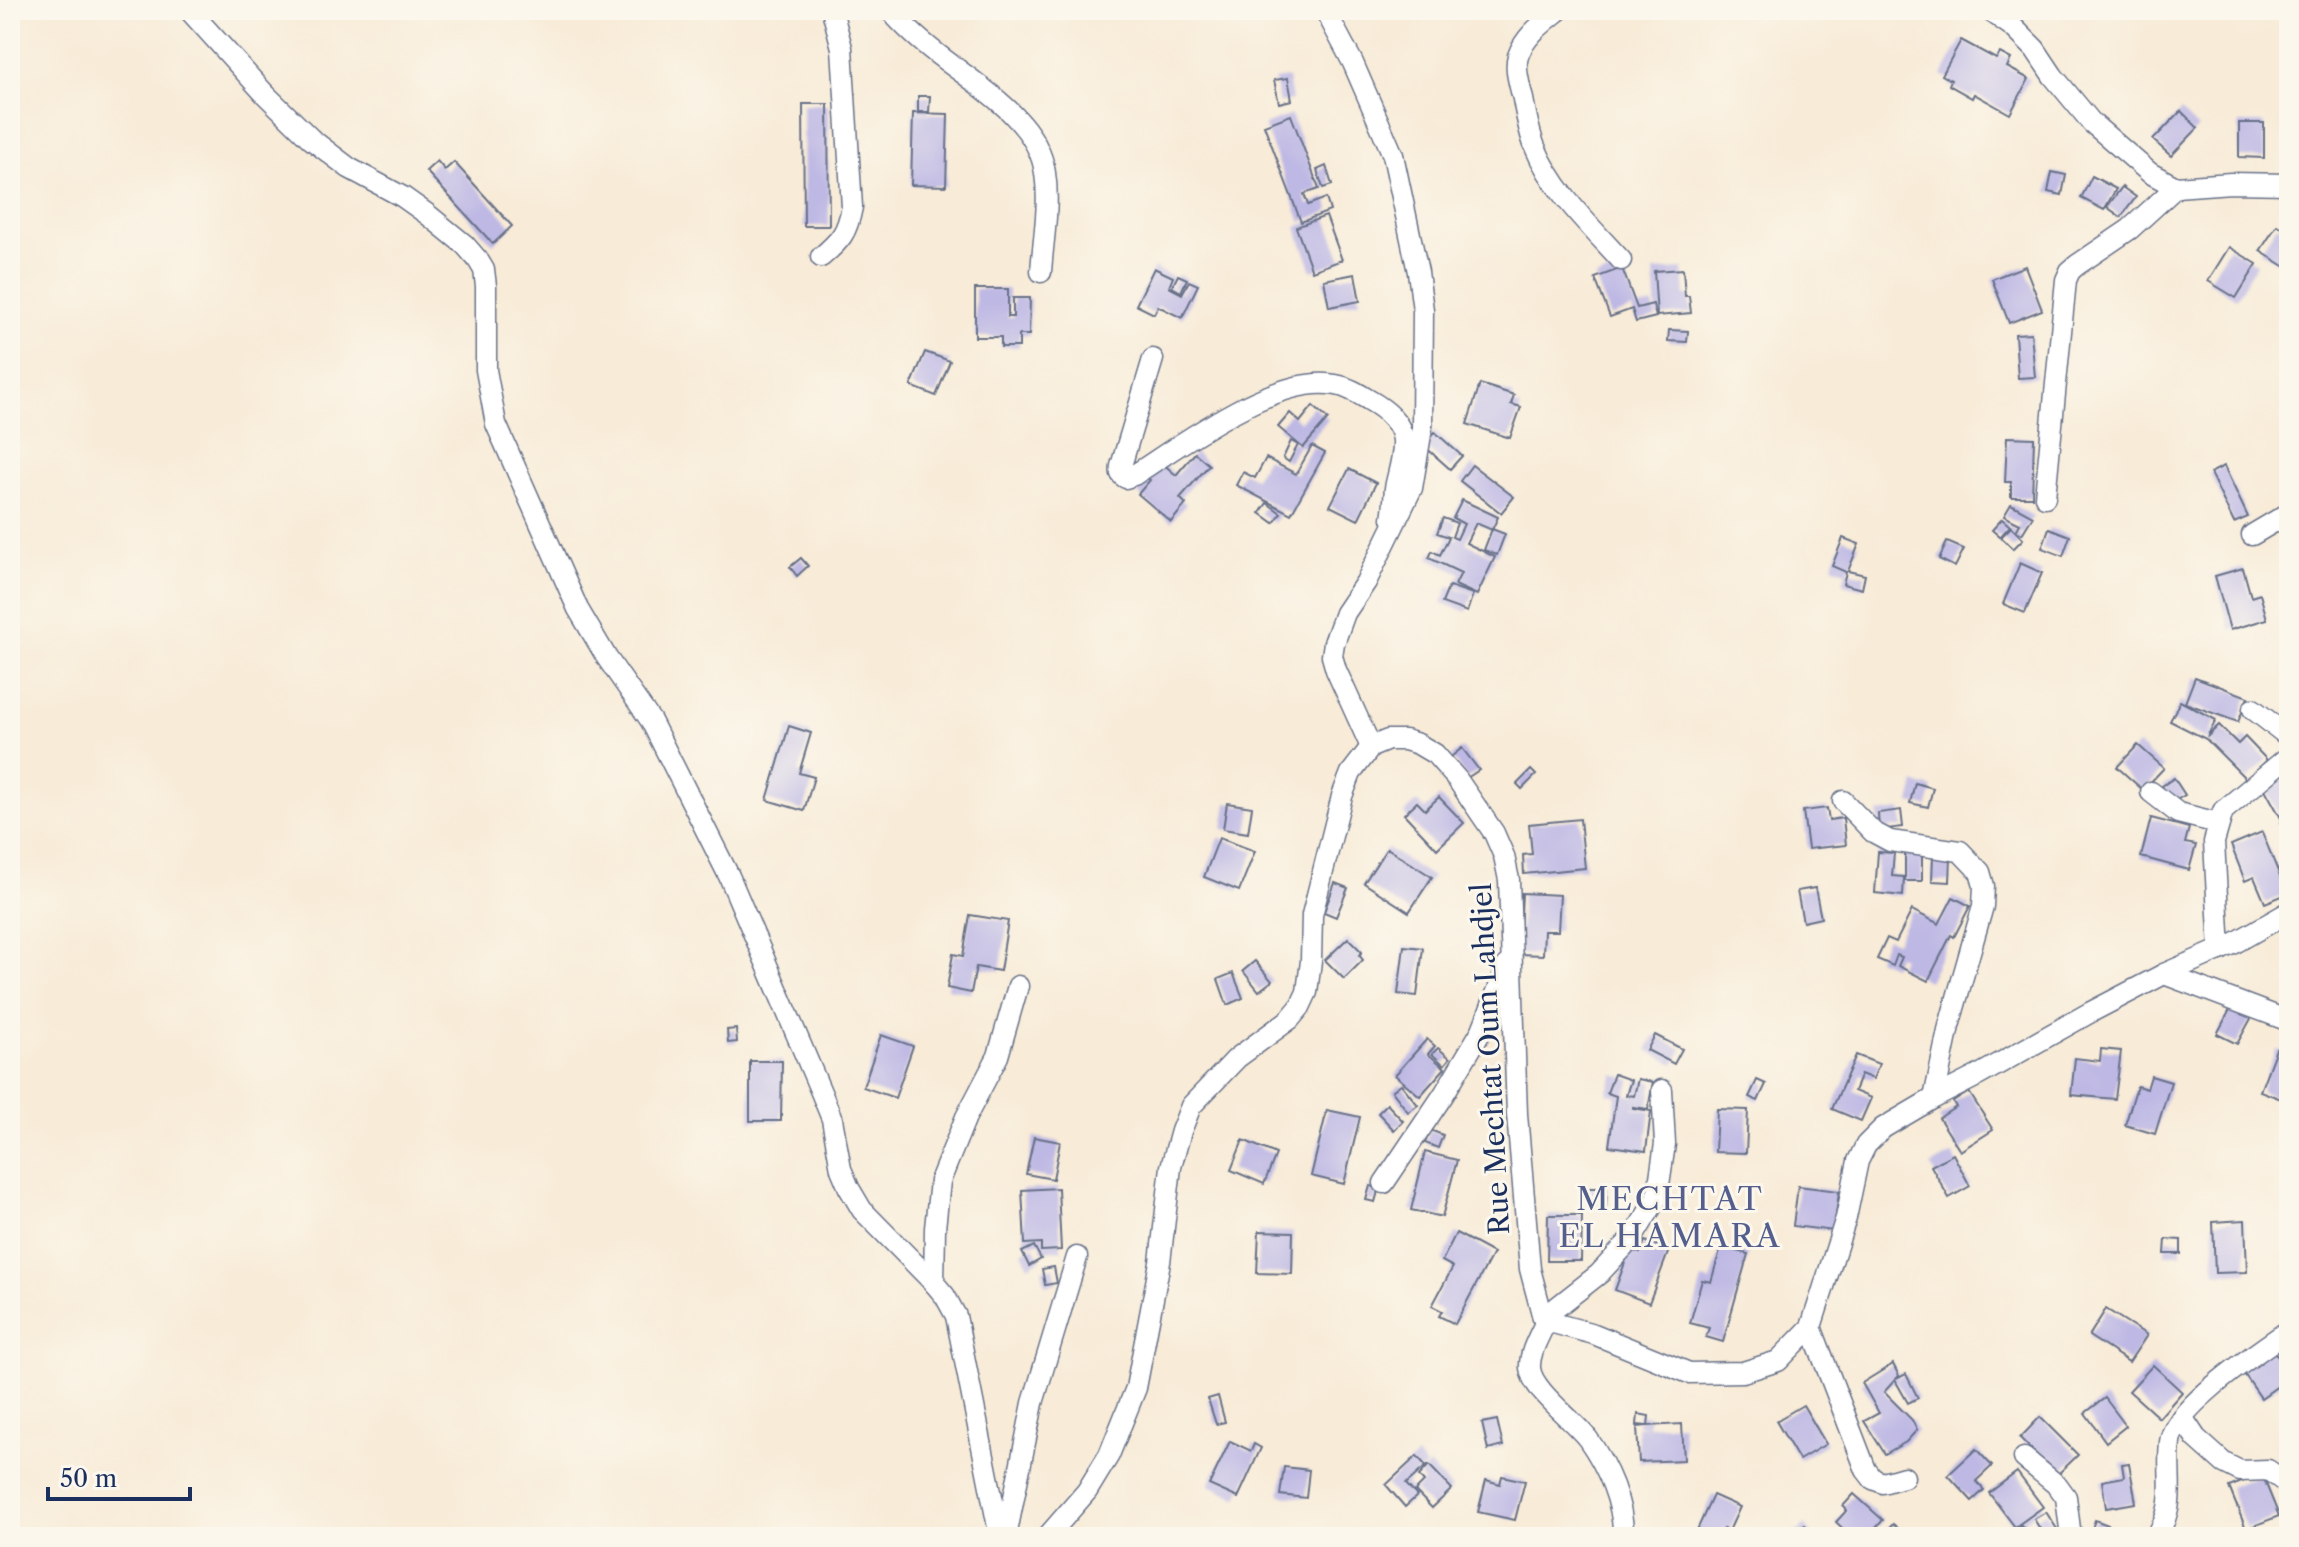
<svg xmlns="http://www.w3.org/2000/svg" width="2299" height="1547" font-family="'Libre Caslon Text',serif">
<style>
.building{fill:#bdb8e4}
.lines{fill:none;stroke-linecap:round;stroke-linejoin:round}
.street-casing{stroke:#687188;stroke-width:23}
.street{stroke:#fff;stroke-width:20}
.labels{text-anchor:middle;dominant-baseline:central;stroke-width:6;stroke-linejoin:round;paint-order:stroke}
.street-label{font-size:28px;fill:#1b2f5e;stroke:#fbf7ec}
.quarter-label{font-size:32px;letter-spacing:2px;fill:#545f8d;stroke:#fbf7ec}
</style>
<rect width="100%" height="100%" fill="#fbf7ec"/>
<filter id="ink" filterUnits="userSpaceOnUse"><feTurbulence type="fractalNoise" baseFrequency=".0125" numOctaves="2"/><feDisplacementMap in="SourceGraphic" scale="16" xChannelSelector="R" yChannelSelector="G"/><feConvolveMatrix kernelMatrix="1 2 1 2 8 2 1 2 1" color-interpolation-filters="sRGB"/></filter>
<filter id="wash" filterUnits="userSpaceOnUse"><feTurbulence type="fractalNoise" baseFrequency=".006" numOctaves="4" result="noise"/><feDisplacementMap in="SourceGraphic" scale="32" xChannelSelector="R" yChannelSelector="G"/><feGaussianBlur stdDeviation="1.8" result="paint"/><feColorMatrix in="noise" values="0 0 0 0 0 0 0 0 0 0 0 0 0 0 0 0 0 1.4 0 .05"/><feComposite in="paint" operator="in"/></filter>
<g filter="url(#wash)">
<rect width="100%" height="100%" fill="#f8ebd7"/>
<g id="blocks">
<!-- building -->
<g class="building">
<polygon points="1961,40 1996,59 2000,53 2011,59 2007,67 2029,79 2010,114 1974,94 1972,98 1949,85 1951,80 1942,75"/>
<polygon points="1288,78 1292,100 1279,103 1274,80"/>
<polygon points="918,96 930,96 929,112 918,112"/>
<polygon points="803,104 828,104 829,226 804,226"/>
<polygon points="2181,111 2198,128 2171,156 2153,140"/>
<polygon points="913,113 948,114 946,186 911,185"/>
<polygon points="1291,115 1319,189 1304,194 1308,205 1326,198 1330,211 1301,222 1264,125"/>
<polygon points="2239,123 2264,123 2264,158 2239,157"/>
<polygon points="437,161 445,170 454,162 512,226 493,244 426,171"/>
<polygon points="1326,166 1332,185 1323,188 1317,170"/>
<polygon points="2052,172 2066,175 2062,195 2048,192"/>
<polygon points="2092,176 2116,189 2104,210 2081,198"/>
<polygon points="2122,187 2136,197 2121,217 2107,207"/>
<polygon points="1326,216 1342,260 1312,271 1296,227"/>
<polygon points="2277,225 2289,232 2289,269 2260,251"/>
<polygon points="2229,247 2257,264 2236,298 2208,281"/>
<polygon points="2025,266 2042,310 2009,323 1992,279"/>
<polygon points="1154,268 1173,277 1169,287 1182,294 1189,281 1198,285 1182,318 1158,306 1154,314 1136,305"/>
<polygon points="1622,268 1637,308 1653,304 1656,317 1636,322 1632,309 1610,317 1595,278"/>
<polygon points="1683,269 1685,296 1689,296 1691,313 1657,316 1654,271"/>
<polygon points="1355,274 1360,301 1329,307 1324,280"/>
<polygon points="1178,275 1187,279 1181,292 1172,287"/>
<polygon points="975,289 1008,289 1008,317 1013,317 1013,298 1030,298 1029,335 1019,335 1019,347 1001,347 1001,337 975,337"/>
<polygon points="1669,330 1688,331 1687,342 1668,341"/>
<polygon points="2031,333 2035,377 2018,378 2015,334"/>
<polygon points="925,352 950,361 936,396 911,386"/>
<polygon points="1480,384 1514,395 1511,404 1521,407 1510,438 1467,424"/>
<polygon points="1313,406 1328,419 1303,448 1278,427 1290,413 1300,422"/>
<polygon points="1435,432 1462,456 1450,469 1423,445"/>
<polygon points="2007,437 2034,438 2032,497 2011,497 2011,482 2005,482"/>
<polygon points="1291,441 1298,445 1289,462 1283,458"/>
<polygon points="1312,446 1325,453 1291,514 1236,485 1243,472 1255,478 1266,458 1296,474"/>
<polygon points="1195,453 1209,465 1180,498 1186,504 1171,522 1138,494 1150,480 1148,478 1161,462 1176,475"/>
<polygon points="1472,465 1514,497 1501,513 1460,481"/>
<polygon points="2224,466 2248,517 2234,523 2210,473"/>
<polygon points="1349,469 1376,483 1358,520 1330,506"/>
<polygon points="1462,500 1498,517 1492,530 1476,523 1466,543 1495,557 1477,595 1455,585 1461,573 1429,558 1432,551 1440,555 1449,537 1437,533 1443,518 1457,523 1452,537 1457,539 1464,524 1453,518"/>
<polygon points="1267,503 1281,513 1274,523 1260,513"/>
<polygon points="2011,504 2033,516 2022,534 2016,531 2020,524 2004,516"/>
<polygon points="2002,519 2010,526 2000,537 1992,530"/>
<polygon points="2011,527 2023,539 2013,549 2001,537"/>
<polygon points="2049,528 2070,536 2063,556 2042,548"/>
<polygon points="1492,529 1505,534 1497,555 1484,550"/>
<polygon points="1843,538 1859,544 1848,571 1865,575 1862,589 1843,584 1846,572 1832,566"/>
<polygon points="1947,542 1964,549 1955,567 1939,559"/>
<polygon points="801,558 808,566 797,576 790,567"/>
<polygon points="2020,563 2042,573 2025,613 2003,604"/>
<polygon points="2243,568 2251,597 2260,594 2267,619 2230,630 2215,576"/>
<polygon points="1449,586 1473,594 1467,612 1442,603"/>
<polygon points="2195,677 2248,697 2238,722 2185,703"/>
<polygon points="2180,701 2216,720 2207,737 2219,725 2238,744 2245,737 2267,760 2247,780 2206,739 2170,721"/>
<polygon points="789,726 811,733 799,773 814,777 804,811 767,800"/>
<polygon points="2138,745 2164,768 2143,790 2117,767"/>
<polygon points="1462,748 1479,770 1467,778 1451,757"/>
<polygon points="2289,769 2289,813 2281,818 2262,784"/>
<polygon points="1531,770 1536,775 1522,789 1517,784"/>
<polygon points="2174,778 2185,795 2173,802 2162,786"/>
<polygon points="1915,783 1933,788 1928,807 1910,803"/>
<polygon points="1439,797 1464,823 1437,849 1404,814 1417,802 1425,810"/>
<polygon points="1227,803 1252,807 1248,833 1223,829"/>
<polygon points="1827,808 1829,820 1843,818 1846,845 1808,849 1803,811"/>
<polygon points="1901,810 1903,827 1879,830 1878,813"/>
<polygon points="2151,818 2189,828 2185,843 2196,845 2189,870 2141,857"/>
<polygon points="2289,818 2289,851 2281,836 2285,834 2280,823"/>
<polygon points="1580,819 1585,868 1524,874 1523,855 1532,854 1529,824"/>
<polygon points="2262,832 2287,894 2265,903 2254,877 2245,881 2231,845"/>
<polygon points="1219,838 1255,851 1239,891 1204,877"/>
<polygon points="1387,848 1432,877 1409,912 1364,883"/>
<polygon points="1878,852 1894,853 1892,876 1904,877 1903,896 1875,893"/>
<rect x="1905" y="853" width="17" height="28"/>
<polygon points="1933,856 1951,856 1950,882 1932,881"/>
<polygon points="1335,883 1348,888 1336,917 1324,912"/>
<polygon points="1815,888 1821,918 1803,922 1797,891"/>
<polygon points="1522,893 1560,895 1558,931 1544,931 1543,955 1519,954"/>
<polygon points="1953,897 1970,906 1954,937 1951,935 1928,981 1898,966 1902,957 1897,955 1893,966 1877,959 1887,938 1896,942 1912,910 1939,924"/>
<polygon points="970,915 1008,921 1000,971 976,967 971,993 947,988 953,954 963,956"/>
<polygon points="1348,938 1362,952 1359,955 1363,960 1344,979 1325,960"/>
<polygon points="1404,946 1423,948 1417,996 1398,994"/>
<polygon points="1255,961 1272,981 1259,991 1243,971"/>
<polygon points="1233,973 1243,998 1227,1005 1218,979"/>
<polygon points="2233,1004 2253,1015 2237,1044 2217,1034"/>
<polygon points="736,1029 737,1042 728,1043 727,1030"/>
<polygon points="881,1035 913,1046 895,1098 863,1087"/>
<polygon points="1655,1035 1682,1049 1674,1064 1647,1050"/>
<polygon points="1427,1039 1435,1046 1428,1054 1445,1068 1420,1096 1395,1075"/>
<polygon points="2285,1043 2289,1044 2289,1102 2260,1091 2276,1049 2282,1051"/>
<polygon points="1438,1048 1450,1058 1444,1065 1432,1054"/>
<polygon points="2101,1049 2121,1051 2115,1099 2071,1095 2075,1058 2100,1061"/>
<polygon points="1856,1055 1879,1064 1873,1079 1861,1074 1854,1091 1871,1098 1861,1121 1832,1109"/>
<polygon points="750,1061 782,1061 781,1121 750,1121"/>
<polygon points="1614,1074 1631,1080 1626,1095 1634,1096 1638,1079 1653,1082 1648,1109 1633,1107 1633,1108 1651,1111 1646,1151 1609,1146 1616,1096 1607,1093"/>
<polygon points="2151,1076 2171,1082 2155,1134 2125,1125 2137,1086 2147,1089"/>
<polygon points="1757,1080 1766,1084 1758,1101 1749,1097"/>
<polygon points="1401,1084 1418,1105 1408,1112 1392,1091"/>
<polygon points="1969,1092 1993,1130 1960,1151 1939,1118 1956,1107 1953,1102"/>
<polygon points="1387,1104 1403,1121 1394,1130 1378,1113"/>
<polygon points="1717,1109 1748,1110 1746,1153 1715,1152"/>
<polygon points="1327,1110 1360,1117 1344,1184 1311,1176"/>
<polygon points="1430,1130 1443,1135 1438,1148 1425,1143"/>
<polygon points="1034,1137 1060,1142 1053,1179 1026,1174"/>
<polygon points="1243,1140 1276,1154 1264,1184 1231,1170"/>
<polygon points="1425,1152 1457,1160 1442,1217 1411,1210"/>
<polygon points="1953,1154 1970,1186 1949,1198 1931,1166"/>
<polygon points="1370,1186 1379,1188 1375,1202 1366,1200"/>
<polygon points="1798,1186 1839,1191 1834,1231 1793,1226"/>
<polygon points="1058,1188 1061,1250 1041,1251 1041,1243 1025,1244 1022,1190"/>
<polygon points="1589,1188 1607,1188 1606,1210 1589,1210"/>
<polygon points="1548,1215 1582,1215 1581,1261 1547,1261"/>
<polygon points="2245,1220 2247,1272 2215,1273 2213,1222"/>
<polygon points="1259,1231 1293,1232 1292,1274 1257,1273"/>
<polygon points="1456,1233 1493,1253 1455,1324 1439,1316 1442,1311 1432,1306 1453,1267 1442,1261"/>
<polygon points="2166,1239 2181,1240 2181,1254 2165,1254"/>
<polygon points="1645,1241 1669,1250 1649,1303 1615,1290 1630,1249 1640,1253"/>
<polygon points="1034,1246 1041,1259 1029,1266 1022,1252"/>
<polygon points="1721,1247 1748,1254 1723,1342 1706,1337 1709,1328 1690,1323 1702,1280 1711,1282"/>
<polygon points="1054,1267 1057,1283 1045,1285 1042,1269"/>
<polygon points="2106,1309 2147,1335 2129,1362 2089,1336"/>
<polygon points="2271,1347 2289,1373 2289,1378 2261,1398 2240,1368"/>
<polygon points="1893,1364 1899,1376 1896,1379 1906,1374 1918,1398 1908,1403 1895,1380 1884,1392 1912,1420 1917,1430 1906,1442 1885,1454 1864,1421 1879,1413 1862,1383"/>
<polygon points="2153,1365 2182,1392 2159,1418 2129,1391"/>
<polygon points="1218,1396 1225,1422 1216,1424 1208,1399"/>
<polygon points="2105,1398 2126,1426 2106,1442 2085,1413"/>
<polygon points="1803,1405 1826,1444 1799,1460 1776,1421"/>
<polygon points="1638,1414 1649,1416 1648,1426 1682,1424 1684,1460 1639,1462 1637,1427 1647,1426 1637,1425"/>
<polygon points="2040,1417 2078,1455 2057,1475 2020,1438"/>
<polygon points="1497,1420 1503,1446 1488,1450 1482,1423"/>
<polygon points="1230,1441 1251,1451 1254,1444 1261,1448 1238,1498 1209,1485"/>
<polygon points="1976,1449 1992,1466 1976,1481 1984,1490 1972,1501 1948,1475"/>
<polygon points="1417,1456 1426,1466 1406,1484 1417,1496 1405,1507 1386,1485"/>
<polygon points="2129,1463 2136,1503 2106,1508 2102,1481 2124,1477 2122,1464"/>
<polygon points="1429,1465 1452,1489 1432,1508 1415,1491 1424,1482 1419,1476"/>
<polygon points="1284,1467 1309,1470 1306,1498 1280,1495"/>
<polygon points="2017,1472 2043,1507 2015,1527 1989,1493"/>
<polygon points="2262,1474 2279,1516 2246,1529 2229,1487"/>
<polygon points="1502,1476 1525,1481 1515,1520 1478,1512 1486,1480 1500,1484"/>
<polygon points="1854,1494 1883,1520 1868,1537 1852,1537 1836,1522 1847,1510 1843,1506"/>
<polygon points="1713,1495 1740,1507 1729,1531 1723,1529 1719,1537 1713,1537 1697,1530"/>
<polygon points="2046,1512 2057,1529 2045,1537 2034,1519"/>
<polygon points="2095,1520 2126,1532 2125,1537 2089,1537"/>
<polygon points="1893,1524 1908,1537 1881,1537"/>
<polygon points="1805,1525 1815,1537 1790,1537"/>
<polygon points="2021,1525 2033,1537 2009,1537"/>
</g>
</g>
</g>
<g filter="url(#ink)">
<use href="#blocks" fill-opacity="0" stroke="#687188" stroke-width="2"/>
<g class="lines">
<defs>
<g id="street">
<polyline points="189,10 265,94 311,139 349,168 403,197 427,214 465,245 478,260 484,270 486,286 486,370 496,424 578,609 607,658 651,721 729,876 821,1092 832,1119 841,1169 849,1188 862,1210 934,1283 945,1296 956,1316 1000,1537"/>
<path d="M890 10C906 29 925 45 945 60 982 88 1039 123 1045 173 1050 205 1043 240 1041 272"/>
<polyline points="1325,10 1353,63 1393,155 1418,272 1423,310 1422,428 1412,488 1366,582 1345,613 1334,643 1332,656 1336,670 1371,747"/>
<path d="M1559 10C1543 23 1525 36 1518 56 1514 69 1520 86 1523 99 1526 115 1529 132 1535 147 1553 191 1590 226 1621 260"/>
<polyline points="1989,10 2013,27 2035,49 2053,76 2092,123 2150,173 2176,187 2231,183 2289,184"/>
<path d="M821 257C841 240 847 233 852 207L842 48 832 10"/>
<path d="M1153 359 1121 466C1120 472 1120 475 1126 478L1134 475C1182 444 1276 373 1336 385 1348 387 1359 394 1369 400 1385 409 1401 421 1403 440 1404 457 1398 472 1395 488 1394 498 1394 508 1392 518"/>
<polyline points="2045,497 2066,280 2070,271 2077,265 2130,229 2176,187"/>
<polyline points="2252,535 2289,513"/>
<polyline points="2253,709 2289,737"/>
<polyline points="2151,792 2178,813 2218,823"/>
<polyline points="1843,801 1873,832 1890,841 1960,851 1980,872 1984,886 1983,906 1949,1026 1934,1098"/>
<polyline points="2220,950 2214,842 2223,811 2289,756"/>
<polyline points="2164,974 2289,1021"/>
<polyline points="1384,1183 1444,1094 1482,1030 1508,964"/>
<polyline points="934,1283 935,1228 940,1181 966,1117 998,1056 1018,986"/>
<polyline points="1543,1318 1599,1274 1633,1237 1657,1198 1665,1144 1662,1090"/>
<path d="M1546 1321C1540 1335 1529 1352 1530 1368 1532 1391 1574 1420 1588 1439 1607 1466 1624 1503 1623 1537"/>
<polyline points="1811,1327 1866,1470 1873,1479 1883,1483 1904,1477"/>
<polyline points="2182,1417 2196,1438 2224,1463 2240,1471 2268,1470 2289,1485"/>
<polyline points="2024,1458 2058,1486 2066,1497 2071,1537"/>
<polyline points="1006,1537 1033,1403 1077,1257"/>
<polyline points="1047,1537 1087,1491 1109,1455 1136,1388 1160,1262 1171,1167 1181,1131 1191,1106 1237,1058 1290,1019 1300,1007 1307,992 1311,961 1312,915 1342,796 1351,773 1371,747 1388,740 1405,740 1418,744 1435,754 1457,779 1494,833 1504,856 1509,880 1517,1114 1530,1269 1543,1318 1546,1321 1594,1334 1689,1373 1743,1372 1778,1361 1811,1327 1846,1218 1858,1161 1866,1145 1883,1128 1934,1098 1979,1075 2091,1012 2164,974 2233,944 2289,912"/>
<path d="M2156 1537C2178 1503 2166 1479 2170 1442 2173 1407 2261 1350 2289 1330"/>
</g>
</defs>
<!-- street casing -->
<use href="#street" class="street-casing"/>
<!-- street -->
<use href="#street" class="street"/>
</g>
</g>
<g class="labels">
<!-- street labels -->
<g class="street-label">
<text transform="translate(1490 1059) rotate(-93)">Rue Mechtat Oum Lahdjel</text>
</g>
<!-- quarter labels -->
<g class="quarter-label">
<text x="1670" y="1198">MECHTAT<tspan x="1670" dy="37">EL HAMARA</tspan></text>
</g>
</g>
<!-- margin -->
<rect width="2299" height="1547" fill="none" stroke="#fbf7ec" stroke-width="40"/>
<!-- scale -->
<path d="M48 1487v12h142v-12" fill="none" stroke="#1b2f5e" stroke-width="4"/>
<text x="60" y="1487" font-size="24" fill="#1b2f5e" stroke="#fbf7ec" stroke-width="6" paint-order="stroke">50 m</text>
</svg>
